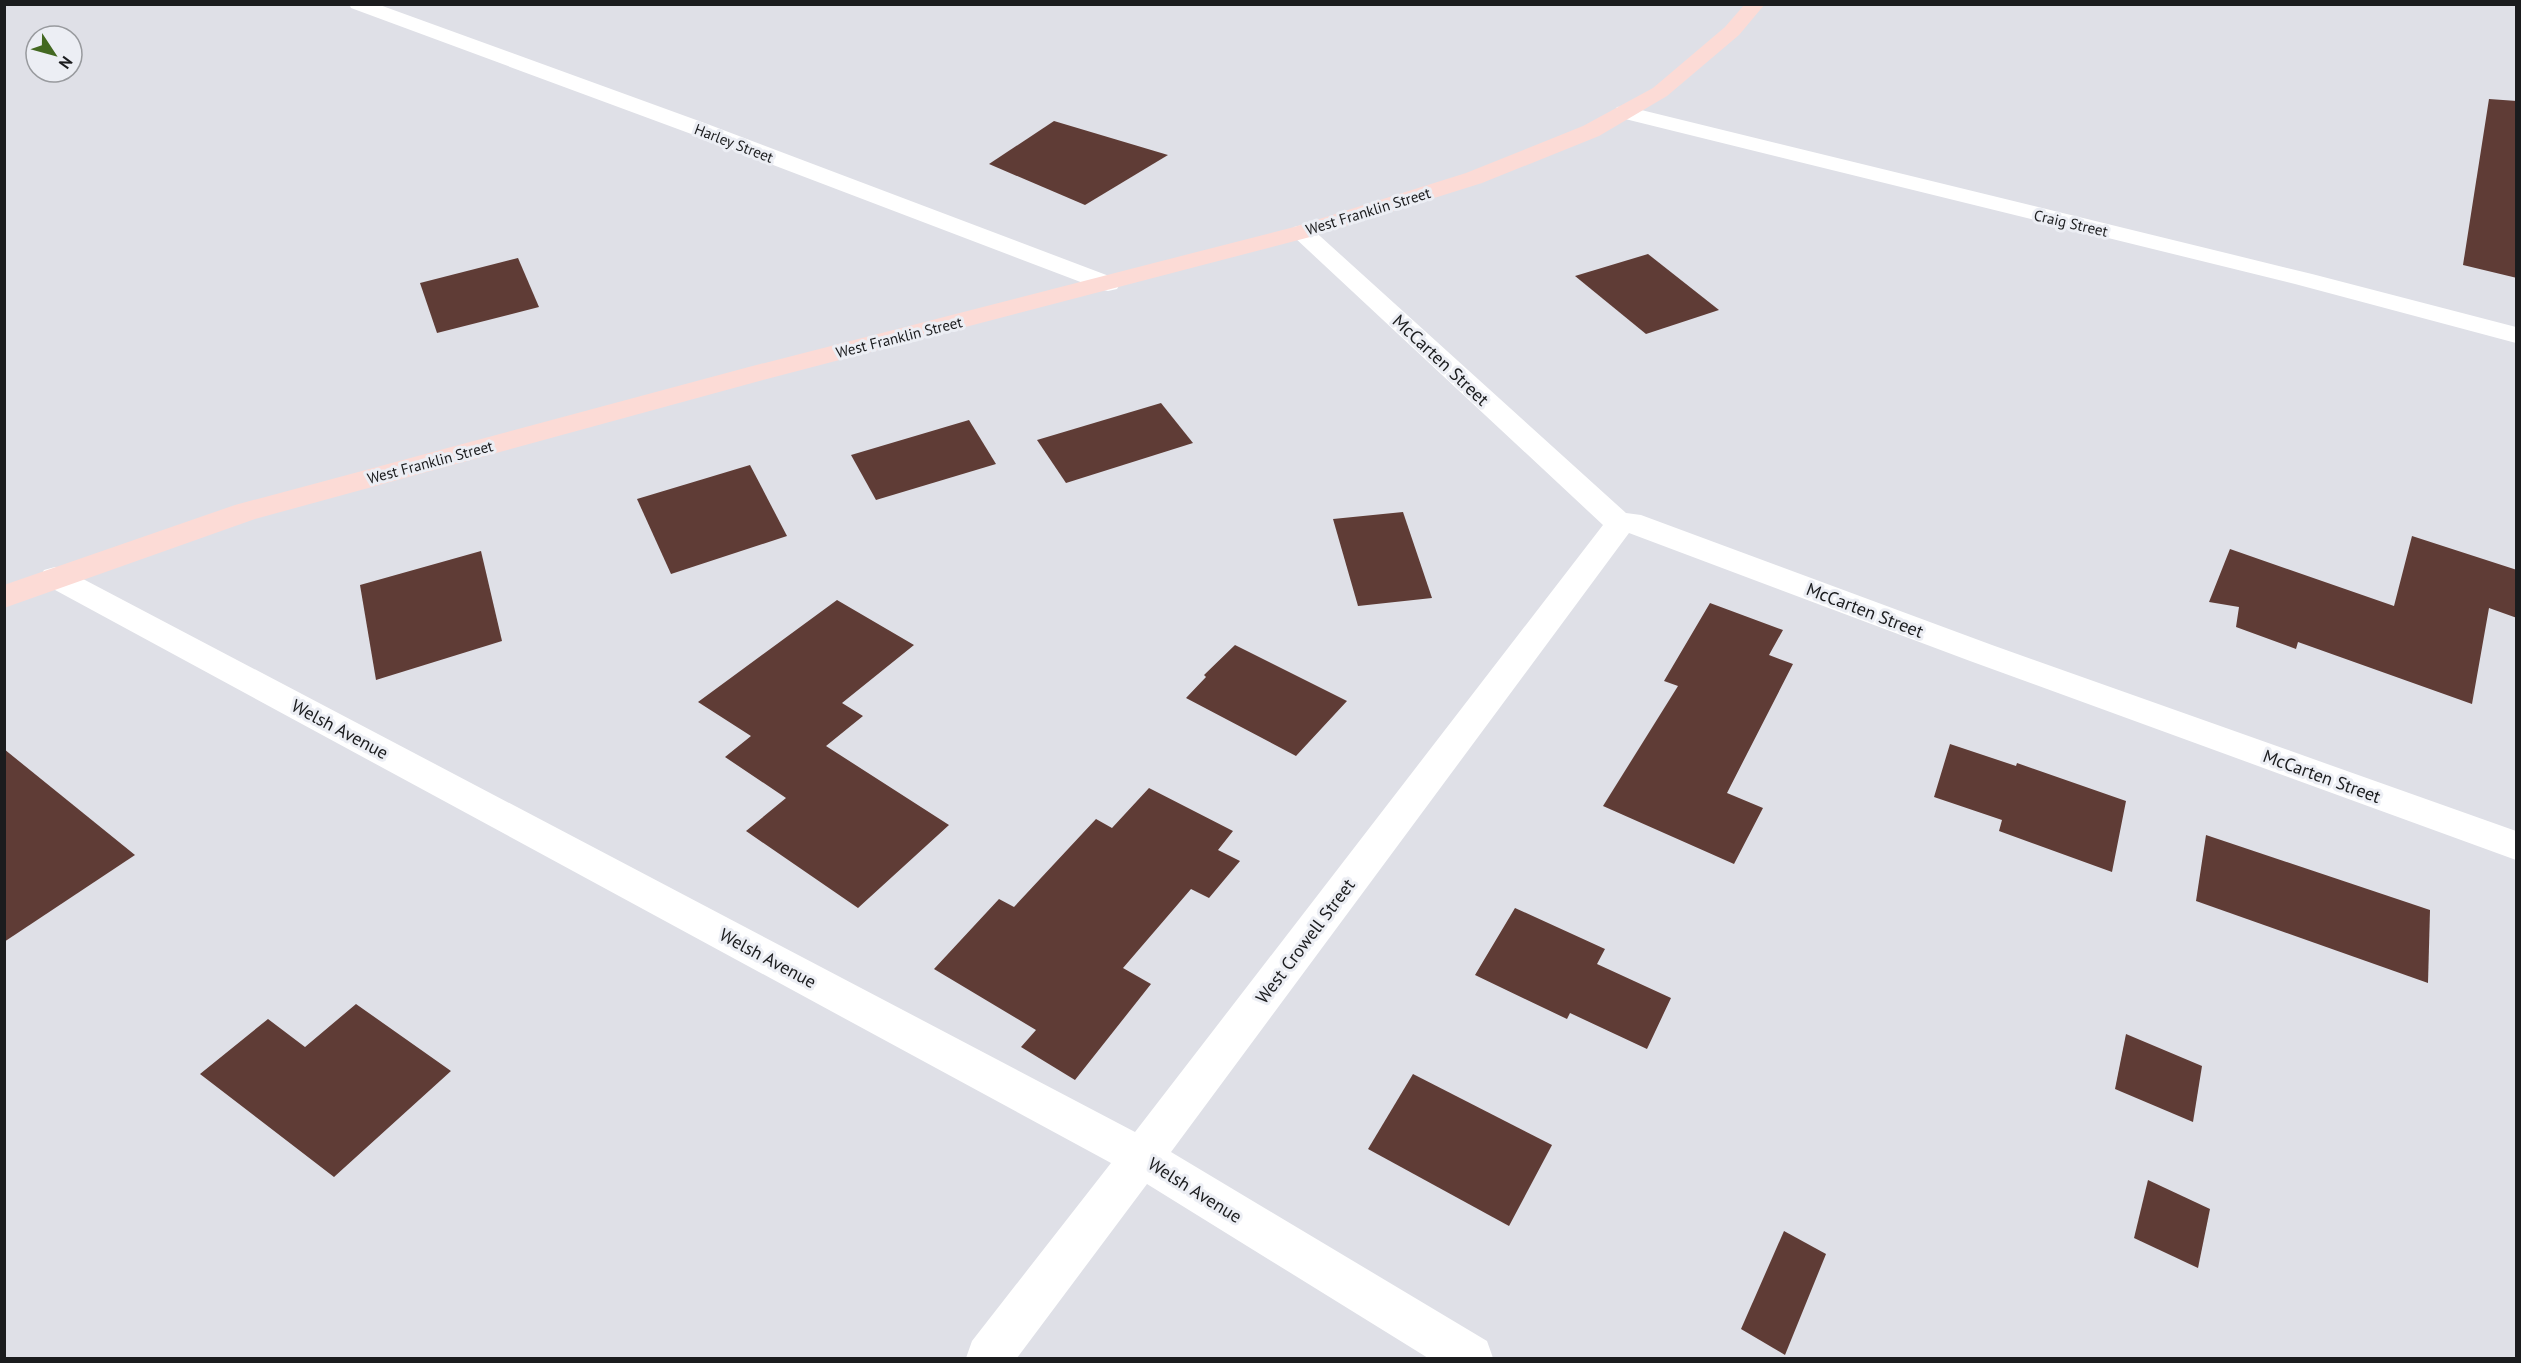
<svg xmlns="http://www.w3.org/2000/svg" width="2521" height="1363" font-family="'PT Sans',sans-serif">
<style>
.building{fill:#5f3c36}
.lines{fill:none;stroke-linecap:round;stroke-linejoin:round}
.minor{fill:#fff;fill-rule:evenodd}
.secondary{fill:#fcdbd6;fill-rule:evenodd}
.labels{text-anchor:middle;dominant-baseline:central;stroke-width:6;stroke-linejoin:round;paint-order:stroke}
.far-street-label{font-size:15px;fill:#1b1c1e;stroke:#eceef4}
.street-label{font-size:18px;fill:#1b1c1e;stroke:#eceef4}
</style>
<rect width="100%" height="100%" fill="#dfe0e7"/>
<!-- building -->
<g class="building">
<polygon points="2489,99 2517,101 2517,278 2463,265"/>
<polygon points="1054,121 1168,155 1085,205 989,164"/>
<polygon points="1648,254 1719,310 1646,334 1575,276"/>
<polygon points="518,258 539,307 437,333 420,283"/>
<polygon points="1161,403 1193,443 1066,483 1037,440"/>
<polygon points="969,420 996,464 876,500 851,455"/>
<polygon points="750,465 787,536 671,574 637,499"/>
<polygon points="1403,512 1432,598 1358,606 1333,519"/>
<polygon points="2412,536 2517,570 2517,618 2489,608 2472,704 2298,642 2296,649 2236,627 2239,607 2209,602 2230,549 2394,606"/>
<polygon points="481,551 502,641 376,680 360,585"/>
<polygon points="837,600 914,645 842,703 863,716 826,746 949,825 858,908 746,831 786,798 725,757 751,736 698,702"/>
<polygon points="1710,603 1783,630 1769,655 1793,664 1727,793 1763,808 1734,864 1603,806 1678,686 1664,681"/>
<polygon points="1235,645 1347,701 1296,756 1186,698 1206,677 1204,675"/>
<polygon points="1950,744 2016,766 2017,763 2126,801 2112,872 1999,831 2002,820 1934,797"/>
<polygon points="4,749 135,855 4,942"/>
<polygon points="1149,788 1233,831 1218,850 1240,861 1209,898 1191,889 1123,968 1151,984 1075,1080 1021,1047 1036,1030 934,969 999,899 1014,907 1096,819 1112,828"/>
<polygon points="2206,835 2430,910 2428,983 2196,901"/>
<polygon points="1515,908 1605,949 1597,964 1671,998 1647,1049 1570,1013 1567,1019 1475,975"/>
<polygon points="356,1004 451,1071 334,1177 200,1074 268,1019 305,1047"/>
<polygon points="2126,1034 2202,1066 2193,1122 2115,1089"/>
<polygon points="1413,1074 1552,1145 1509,1226 1368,1149"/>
<polygon points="2148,1180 2210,1209 2198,1268 2134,1238"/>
<polygon points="1784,1231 1826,1254 1785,1355 1741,1329"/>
</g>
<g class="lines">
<!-- minor -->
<g class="minor">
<polygon points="349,4 377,4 710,125 1117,279 1120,284 1117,289 1108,291 1099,289 694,135 351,8"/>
<polygon points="1625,106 2312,274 2516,327 2516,343 2295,284 1617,117 1614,112 1617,107"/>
<polygon points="1302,225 1310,227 1626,513 1641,515 1992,645 2516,831 2516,860 1970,661 1629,533 1171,1152 1487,1341 1493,1358 1428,1358 1147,1184 1017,1358 966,1358 972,1341 1111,1163 44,584 40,577 44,570 55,567 66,570 1135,1132 1603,525 1294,237 1290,232 1294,227"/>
</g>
<!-- secondary -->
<polygon class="secondary" points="1745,4 1765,4 1739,35 1667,96 1599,136 1482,183 1310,237 763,380 255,519 4,608 4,585 235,505 745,368 1294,227 1466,173 1583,126 1653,88 1725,27"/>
</g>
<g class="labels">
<!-- far-street labels -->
<g class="far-street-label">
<text transform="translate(734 143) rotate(21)">Harley Street</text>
<text transform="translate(1368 211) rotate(-17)">West Franklin Street</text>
<text transform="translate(2071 223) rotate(13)">Craig Street</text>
<text transform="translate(899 337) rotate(-14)">West Franklin Street</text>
<text transform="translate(430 462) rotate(-15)">West Franklin Street</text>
</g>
<!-- street labels -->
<g class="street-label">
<text transform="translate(1441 360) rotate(43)">McCarten Street</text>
<text transform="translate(1865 610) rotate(21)">McCarten Street</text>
<text transform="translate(340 729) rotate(28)">Welsh Avenue</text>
<text transform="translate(2322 776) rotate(20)">McCarten Street</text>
<text transform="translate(1305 941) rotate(-53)">West Crowell Street</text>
<text transform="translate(768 958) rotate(28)">Welsh Avenue</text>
<text transform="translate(1195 1190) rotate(32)">Welsh Avenue</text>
</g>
</g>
<!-- border -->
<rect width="2521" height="1363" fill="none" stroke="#1b1c1e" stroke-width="12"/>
<!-- north arrow -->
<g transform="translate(54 54) rotate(126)"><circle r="28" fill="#eceef4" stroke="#989a9e" stroke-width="1.5"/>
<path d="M0-4.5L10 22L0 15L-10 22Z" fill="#436821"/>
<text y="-9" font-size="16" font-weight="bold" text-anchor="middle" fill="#1b1c1e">N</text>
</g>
</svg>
